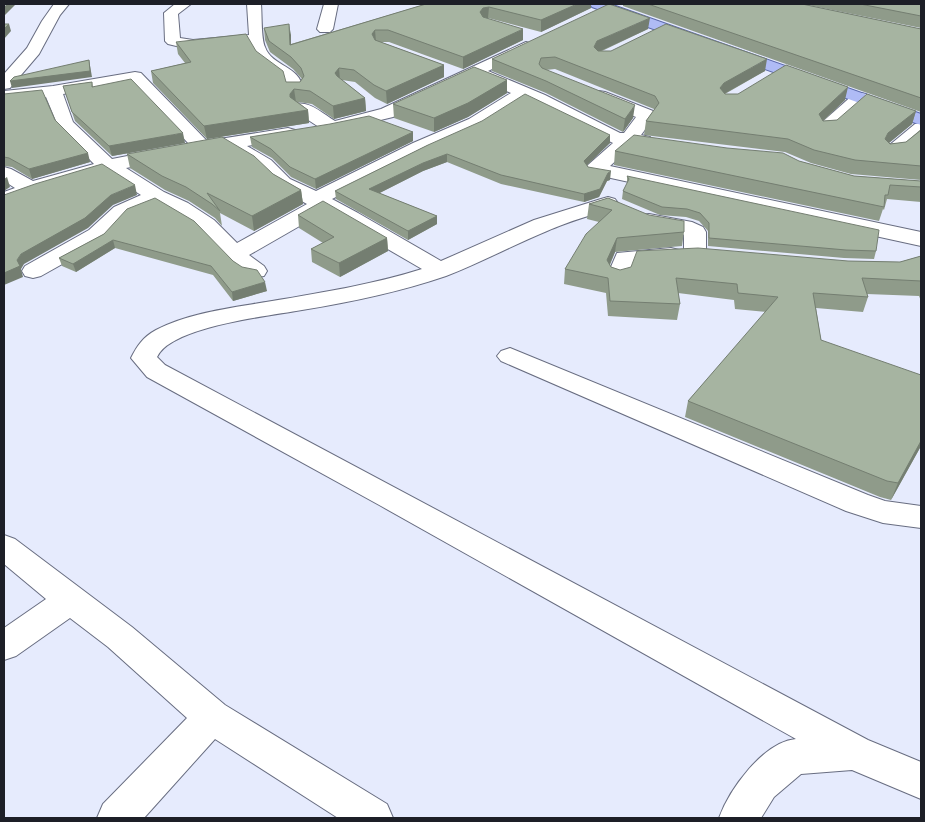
<svg xmlns="http://www.w3.org/2000/svg" width="925" height="822" font-family="Merriweather,serif">
<style>
.lines{fill:none;stroke-linecap:round;stroke-linejoin:round}
.minor-casing{stroke:#686d81;stroke-width:2}
.major-casing{stroke:#5967a9;stroke-width:2}
.minor{fill:#fff;fill-rule:evenodd}
.major{fill:#afbbf5;fill-rule:evenodd}
.wall{fill:#8f9b8a}
.shaded-wall{fill:#747e71}
.building{fill:#a6b4a1;stroke:#747e71}
</style>
<rect width="100%" height="100%" fill="#e6ebfd"/>
<g class="lines">
<defs>
<g id="minor">
<polygon points="54,4 69,4 60,15 39,54 10,88 4,89 4,74 27,48 42,21"/>
<path d="M175 4H191L178 14 180 38 193 40 249 35 247 4H261C262 15 261 38 265 47 272 67 300 65 303 89L301 93H289L286 82 259 62 249 44 193 50 168 44 165 41 164 13Z"/>
<polygon points="324,4 338,4 333,29 330,32 320,32 317,29"/>
<path d="M526 42 532 44 534 47 532 50 488 71 545 95 620 133H624L636 117 593 100 590 96 593 92 599 91 605 92 653 111 656 115 641 135 650 137 652 141 650 145H633L610 166 921 232V246L588 173 585 169 588 165 613 143 525 99 481 127 427 151 332 199 358 213 441 261 534 220 601 199 608 197 615 199 618 203 615 207C593 215 569 221 547 231 513 245 480 263 446 276 399 292 351 302 302 310 270 316 171 326 157 357L165 365 868 740 921 762V799L852 770 801 774 774 797 761 818H719C729 790 763 742 796 739L381 506 147 377 131 358C137 346 143 337 156 330 188 313 230 308 266 302 319 293 371 285 422 269L324 212 249 255 264 266 267 271 264 276C236 283 216 243 197 228 184 218 171 210 157 204L128 215 105 240 41 276 33 278 25 276 22 271 25 266 89 230 114 207 141 195 106 173 45 190 4 205V192L15 188 4 181V167L11 169 33 181 94 164 59 128 46 97 4 101V91L53 86 135 72 141 73 207 141 288 128 295 130 297 134 295 138 247 146 271 160 290 179 316 191 413 143 469 119 511 93 474 78 393 117 331 132 325 131 296 112 293 108 296 104C310 101 323 114 335 121L381 109ZM131 83 189 144 112 159 73 122 63 94ZM226 150 257 168 276 187 307 204 237 243 214 220 188 203 164 192 126 168Z"/>
<polygon points="860,93 866,94 869,98 866,102 832,132 826,133 820,132 817,128 820,124 854,94"/>
<path d="M921 123V137C911 147 901 160 886 156L883 152 886 148 915 124Z"/>
<polygon points="649,214 692,222 703,227 706,232 706,254 703,259 695,261 687,259 684,254 684,235 682,233 641,225 638,220 641,215"/>
<polygon points="671,248 679,250 682,255 679,260 634,264 627,281 619,283 611,281 607,276 617,253"/>
<polygon points="510,348 868,495 885,501 921,506 921,528 883,523 846,511 501,361 497,356 501,351"/>
<polygon points="4,535 15,539 132,627 225,705 387,804 393,818 338,818 215,739 144,818 97,818 103,804 187,718 108,647 70,618 16,656 4,660 4,628 46,599 4,564"/>
</g>
<polygon id="major" points="590,4 610,4 921,114 921,125 592,7"/>
</defs>
<!-- minor casing -->
<use href="#minor" class="minor-casing"/>
<!-- major casing -->
<use href="#major" class="major-casing"/>
<!-- minor -->
<use href="#minor" class="minor"/>
<!-- major -->
<use href="#major" class="major"/>
</g>
<!-- wall -->
<g class="wall">
<polygon points="426,4 591,8 541,32 488,18 487,18 523,40 463,69 389,42 381,42 444,65 444,77 387,104 375,98 355,82 342,80 365,98 366,111 334,119 312,104 298,102 308,110 309,123 207,139 153,83 151,71 185,63 178,54 176,42 256,51 286,82 300,82 302,79 293,69 270,52 265,40 264,28 291,35 291,44"/>
<polygon points="623,4 802,4 921,29 921,112 623,6"/>
<polygon points="803,4 921,4 921,28"/>
<polygon points="648,29 602,51 765,71 725,94 845,100 823,121 837,120 916,111 912,124 889,143 890,144 906,142 921,129 921,181 921,180 851,174 811,163 785,152 644,135 646,121 654,110 654,109 555,69 546,70 633,118 623,132 546,93 492,71 492,59"/>
<polygon points="507,80 507,93 468,117 434,132 394,118 393,104"/>
<polygon points="92,82 93,87 185,143 112,156 75,121 63,86"/>
<polygon points="4,94 55,120 90,162 32,179 12,167 4,166"/>
<polygon points="413,132 413,141 316,189 291,177 272,158 252,147 250,137"/>
<polygon points="610,135 610,143 587,165 588,167 610,180 607,181 599,197 584,202 501,184 447,162 423,171 379,193 437,216 437,224 408,240 336,199 335,191 428,145"/>
<polygon points="615,151 799,161 854,176 921,181 921,202 887,199 884,210 883,209 879,221 614,165"/>
<polygon points="127,154 273,174 301,190 303,204 254,231 220,213 222,226 215,218 189,201 165,190 130,168"/>
<polygon points="627,176 876,251 874,259 844,258 708,246 708,231 699,221 686,217 660,215 622,199 623,191 627,184"/>
<polygon points="608,198 684,232 682,246 615,252 610,265 611,267 620,270 848,261 900,262 921,256 921,301 919,296 867,294 868,297 863,312 816,308 821,340 921,446 891,500 880,497 685,417 688,401 766,312 735,309 734,300 678,293 680,304 677,320 608,316 606,293 564,284 565,269 599,222 587,219 589,204"/>
<polygon points="298,215 387,238 388,251 340,277 312,262 311,249 323,243 299,228"/>
<polygon points="104,234 233,261 267,291 233,301 213,275 115,248 76,272 62,266 59,258"/>
</g>
<!-- shaded-wall -->
<g class="shaded-wall">
<polygon points="7,4 16,4 4,16 4,7"/>
<polygon points="577,4 591,4 591,8 541,32 541,20"/>
<polygon points="489,7 488,18 483,19 480,12 483,8"/>
<polygon points="650,18 648,29 596,53 594,47 597,41"/>
<polygon points="9,24 11,31 4,39 4,29"/>
<polygon points="289,24 291,35 291,57 290,45"/>
<polygon points="523,29 523,40 463,69 463,57"/>
<polygon points="375,30 376,42 372,34"/>
<polygon points="767,59 765,71 722,95 720,88 724,83"/>
<polygon points="89,60 92,77 12,88 10,81"/>
<polygon points="444,65 444,77 387,104 386,91"/>
<polygon points="339,68 340,80 336,85 335,73"/>
<polygon points="507,80 507,93 468,117 434,132 434,118"/>
<polygon points="848,87 845,100 816,127 819,114"/>
<polygon points="294,89 296,102 292,107 290,94"/>
<polygon points="365,98 366,111 334,119 333,106"/>
<polygon points="635,105 633,118 623,132 625,119"/>
<polygon points="308,110 309,123 207,139 204,126"/>
<polygon points="916,111 912,124 884,147 885,139 888,133"/>
<polygon points="413,132 413,141 316,189 315,179"/>
<polygon points="183,133 185,143 112,156 109,146"/>
<polygon points="610,135 610,143 583,169 584,161"/>
<polygon points="88,153 90,162 32,179 29,169"/>
<polygon points="447,154 447,162 423,171 370,198 369,189 423,163"/>
<polygon points="611,171 610,180 607,181 599,197 584,202 584,194 608,173"/>
<polygon points="7,177 10,187 4,191 4,179"/>
<polygon points="135,185 137,195 113,205 88,228 24,264 21,269 23,277 4,285 4,273 17,260 21,254 111,195"/>
<polygon points="301,190 303,204 254,231 252,216"/>
<polygon points="437,216 437,224 408,240 408,231"/>
<polygon points="387,238 388,251 340,277 339,263"/>
<polygon points="617,238 615,252 605,275 607,260"/>
<polygon points="113,240 115,248 76,272 73,264"/>
<polygon points="265,282 267,291 233,301 232,292"/>
<polygon points="921,441 921,446 891,500 898,483"/>
</g>
<!-- building -->
<g class="building">
<polygon points="426,4 577,4 541,20 489,7 483,8 480,12 483,17 523,29 463,57 388,30 375,30 372,34 375,40 444,65 386,91 374,85 354,70 339,68 335,73 337,76 365,98 333,106 310,91 294,89 290,94 290,97 308,110 204,126 151,71 191,62 176,42 246,34 256,51 283,71 286,82 300,82 304,76 301,68 291,57 269,41 264,28 289,24 290,45"/>
<polygon points="609,4 650,18 597,41 594,47 598,51 611,51 666,24 767,59 724,83 720,88 725,94 738,94 786,65 848,87 819,114 823,121 837,120 867,94 916,111 888,133 885,139 890,144 906,142 921,130 921,166 855,160 814,150 788,139 646,121 659,103 655,96 555,57 541,58 539,64 542,68 635,105 625,119 546,81 492,59"/>
<polygon points="648,4 802,4 921,29 921,98"/>
<polygon points="860,4 921,4 921,16"/>
<polygon points="4,24 9,24 4,29"/>
<polygon points="89,60 90,71 10,81 14,77"/>
<polygon points="474,67 507,80 468,103 434,118 393,104"/>
<polygon points="131,79 183,133 109,146 72,112 63,86 92,82 92,87"/>
<polygon points="42,90 55,120 88,153 29,169 9,158 4,157 4,94"/>
<polygon points="525,94 610,135 584,161 588,167 611,171 608,173 600,189 584,194 501,175 447,154 423,163 369,189 437,216 408,231 335,191 428,145 482,121"/>
<polygon points="369,116 413,132 315,179 290,167 271,149 250,137 330,124"/>
<polygon points="634,135 727,148 783,153 799,161 854,176 921,181 921,187 890,185 888,195 885,195 884,207 615,151"/>
<polygon points="222,137 254,156 273,174 301,190 252,216 207,193 220,211 212,204 186,187 162,176 127,154"/>
<polygon points="102,164 135,185 111,195 85,218 21,254 17,260 20,266 4,273 4,195 35,184"/>
<polygon points="627,176 879,230 876,251 846,250 709,238 709,223 700,213 687,209 662,207 623,191 629,179"/>
<polygon points="155,198 194,221 233,261 242,267 257,270 265,282 232,292 211,266 113,240 73,264 59,258 104,234 127,209"/>
<polygon points="608,198 649,215 684,221 684,232 617,238 607,260 611,267 620,270 631,267 637,251 698,248 848,261 900,262 921,256 921,281 862,278 868,297 813,293 821,340 921,375 921,441 898,483 887,481 688,401 778,297 738,293 737,284 676,278 680,304 610,301 608,278 565,269 586,234 612,210 589,204"/>
<polygon points="323,201 387,238 339,263 311,249 334,237 298,215"/>
</g>
<!-- border -->
<rect width="925" height="822" fill="none" stroke="#1d1f27" stroke-width="10"/>
</svg>
